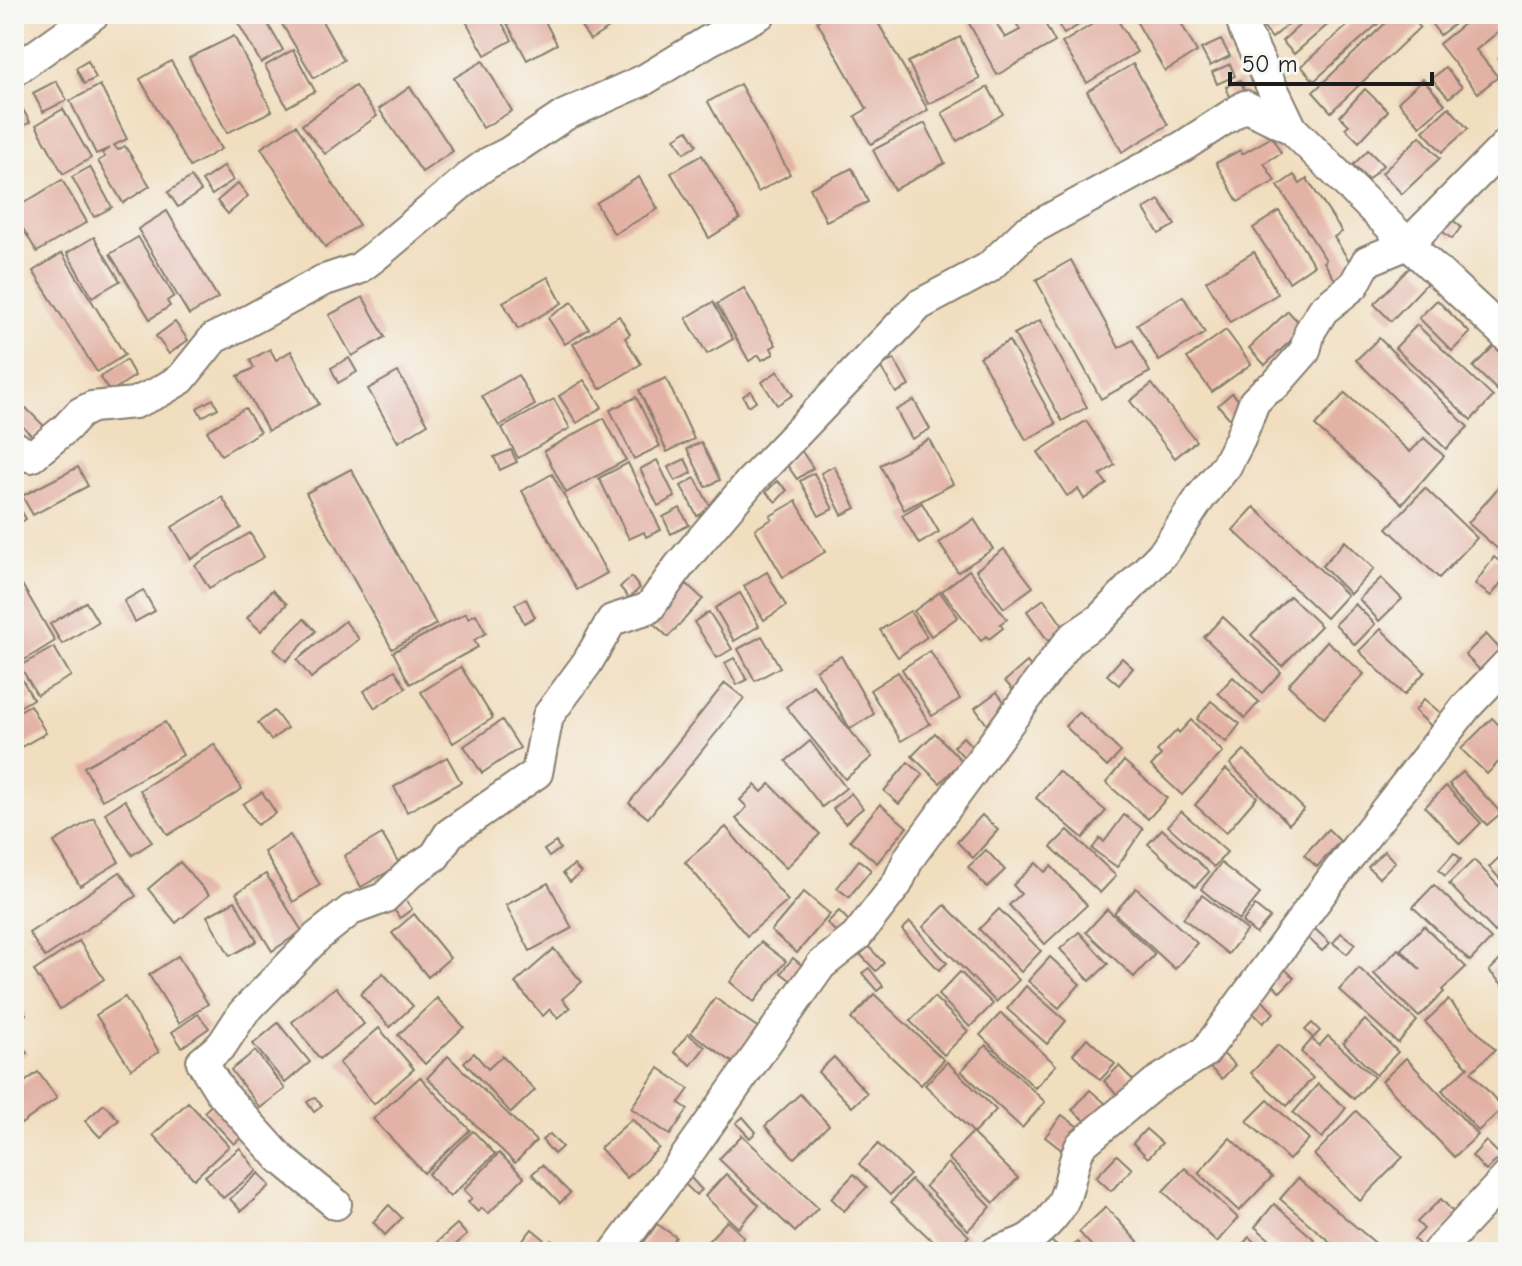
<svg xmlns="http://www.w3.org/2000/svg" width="1522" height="1266" font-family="'Comic Neue',sans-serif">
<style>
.building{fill:#e3b2a6}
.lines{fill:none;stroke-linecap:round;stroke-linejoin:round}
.street-casing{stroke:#867d6e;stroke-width:34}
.street{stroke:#fff;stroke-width:30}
</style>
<rect width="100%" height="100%" fill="#f6f6f2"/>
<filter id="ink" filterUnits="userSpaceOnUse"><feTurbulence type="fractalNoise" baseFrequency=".0125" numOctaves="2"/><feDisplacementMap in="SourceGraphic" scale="16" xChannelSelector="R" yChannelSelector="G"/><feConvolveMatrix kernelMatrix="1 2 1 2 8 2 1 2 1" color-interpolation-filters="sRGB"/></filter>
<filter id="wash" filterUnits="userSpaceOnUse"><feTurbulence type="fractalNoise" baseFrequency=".006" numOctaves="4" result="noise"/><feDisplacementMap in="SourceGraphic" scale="32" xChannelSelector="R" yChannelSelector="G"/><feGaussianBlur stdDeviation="1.8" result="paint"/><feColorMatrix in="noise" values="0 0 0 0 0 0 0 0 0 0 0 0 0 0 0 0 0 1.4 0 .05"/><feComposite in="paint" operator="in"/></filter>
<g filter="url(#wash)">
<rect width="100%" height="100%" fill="#f1debf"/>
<g id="blocks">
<!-- building -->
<g class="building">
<polygon points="233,14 262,14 283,50 261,63"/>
<polygon points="299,14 318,14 344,60 314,78 282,24"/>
<polygon points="465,14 497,14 512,40 485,55 463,16"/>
<polygon points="502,14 541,14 557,44 527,60"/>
<polygon points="573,14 622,14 625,18 590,40"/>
<polygon points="829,14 873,14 928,110 871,144 855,116 867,109 817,21"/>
<polygon points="964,14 991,14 1005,38 1020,30 1011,14 1040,14 1055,42 997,75"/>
<polygon points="1052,14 1096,14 1064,34"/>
<polygon points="1109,14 1114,14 1137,52 1087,83 1062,43"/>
<polygon points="1132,14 1176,14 1197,52 1165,71"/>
<polygon points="1270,14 1301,14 1272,38 1260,23"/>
<polygon points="1312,14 1340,14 1294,54 1282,41"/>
<polygon points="1361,14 1389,14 1314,81 1301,66"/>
<polygon points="1395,14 1408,14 1420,27 1331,112 1313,92"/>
<polygon points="1424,14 1467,14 1440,35"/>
<polygon points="1476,14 1508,14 1508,24 1476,50 1498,77 1478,93 1439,44"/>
<polygon points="234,36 272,111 227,133 189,58"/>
<polygon points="960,37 980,79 928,104 908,62"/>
<polygon points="1221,40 1230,56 1210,66 1201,49"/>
<polygon points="1508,48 1508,69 1498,58"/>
<polygon points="293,50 315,91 287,107 265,66"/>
<polygon points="88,61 96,78 84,84 76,68"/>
<polygon points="171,61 221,149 190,167 140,79"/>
<polygon points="483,61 512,111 483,128 454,78"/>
<polygon points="1133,64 1168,125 1122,152 1087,91"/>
<polygon points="1230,64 1235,76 1217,84 1212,72"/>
<polygon points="1445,67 1462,87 1449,98 1432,79"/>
<polygon points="1423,79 1445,104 1420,126 1398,102"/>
<polygon points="1240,80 1248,98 1233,104 1226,87"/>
<polygon points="56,81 67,100 43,112 33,93"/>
<polygon points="740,84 790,174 758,192 708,102"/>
<polygon points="100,85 127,139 114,145 118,150 125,146 150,186 123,203 98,161 105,157 102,153 110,148 96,154 70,101"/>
<polygon points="355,86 377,116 325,154 302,125"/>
<polygon points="410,87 453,151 422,172 379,109"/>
<polygon points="988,87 1003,114 957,141 942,113"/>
<polygon points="1365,89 1388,111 1359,142 1345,128 1349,125 1340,116"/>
<polygon points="1449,107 1468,129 1442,152 1423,131"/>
<polygon points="22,108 30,122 14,132 14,112"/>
<polygon points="63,109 91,158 63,174 36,125"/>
<polygon points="925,123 945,163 894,190 873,150"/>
<polygon points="296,125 359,225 325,247 261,148"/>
<polygon points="688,130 697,145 684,153 675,138"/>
<polygon points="1420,136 1440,158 1402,194 1382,173"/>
<polygon points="1272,137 1281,153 1264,163 1275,181 1238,202 1216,163 1240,150 1242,154"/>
<polygon points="1368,150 1383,165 1368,180 1353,165"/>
<polygon points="702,155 740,219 709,238 671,173"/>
<polygon points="224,166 233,180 212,195 202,181"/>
<polygon points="90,167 112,207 94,217 72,177"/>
<polygon points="852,168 868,202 826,221 810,188"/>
<polygon points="1294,175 1300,184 1307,179 1342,232 1334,237 1353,267 1335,280 1324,262 1326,260 1278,186"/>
<polygon points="191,177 201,191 178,207 168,192"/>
<polygon points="639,177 658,209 614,234 596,203"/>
<polygon points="62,180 87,222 37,252 14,214 14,209"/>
<polygon points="238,183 248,196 228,214 217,201"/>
<polygon points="1159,200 1175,225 1159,234 1144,209"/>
<polygon points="167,211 218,298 189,315 138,229"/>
<polygon points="1279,211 1314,265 1289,282 1253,228"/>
<polygon points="1448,216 1461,227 1452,239 1438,228"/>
<polygon points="94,237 120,281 92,297 67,253"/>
<polygon points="138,237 174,296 167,301 170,306 150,319 110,254"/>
<polygon points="1254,252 1278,294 1230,322 1206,281"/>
<polygon points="62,253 125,355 97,372 33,271"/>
<polygon points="1071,260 1119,348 1133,340 1150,372 1101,399 1036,280"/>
<polygon points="1413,264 1430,280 1391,321 1374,304"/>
<polygon points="548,277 562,303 518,329 503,302"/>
<polygon points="744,288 776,345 771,348 774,354 762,360 759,355 749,361 717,304"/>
<polygon points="1183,296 1205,333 1159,361 1137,324"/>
<polygon points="363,297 385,337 352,356 329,315"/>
<polygon points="1437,300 1470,333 1452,351 1419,318"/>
<polygon points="572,302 589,329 565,344 548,318"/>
<polygon points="713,302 733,339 707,354 686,318"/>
<polygon points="14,304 25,317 14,327"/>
<polygon points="1288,311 1304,328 1265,365 1249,348"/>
<polygon points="619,316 630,334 625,338 641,364 600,389 573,344"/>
<polygon points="1040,320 1087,407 1062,421 1014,334"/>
<polygon points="175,322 188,340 169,354 156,336"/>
<polygon points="1417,325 1493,397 1471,420 1395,348"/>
<polygon points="1226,330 1251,364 1212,392 1187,358"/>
<polygon points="1379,338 1468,427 1446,449 1356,360"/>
<polygon points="1009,341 1056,424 1026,440 980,357"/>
<polygon points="1494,346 1508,360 1508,389 1502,395 1473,367"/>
<polygon points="270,349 276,360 291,351 319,404 268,431 238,376 254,368 250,360"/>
<polygon points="349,358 357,372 338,383 331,368"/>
<polygon points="894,359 909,386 896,393 880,366"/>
<polygon points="126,360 135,376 110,392 100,377"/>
<polygon points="778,371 793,395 777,405 762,382"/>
<polygon points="398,372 428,424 398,442 368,389"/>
<polygon points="518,375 535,405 499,426 482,396"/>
<polygon points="666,378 694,439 667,452 639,390"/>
<polygon points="584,380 602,407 577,423 559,396"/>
<polygon points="1152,384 1196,441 1175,458 1130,401"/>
<polygon points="751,391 756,401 748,406 743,396"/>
<polygon points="1232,393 1246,408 1231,420 1218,405"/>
<polygon points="1345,393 1410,452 1424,438 1444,456 1402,504 1315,426"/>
<polygon points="636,397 660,446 634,459 610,410"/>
<polygon points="213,399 218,408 202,417 197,408"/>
<polygon points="554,399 570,428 518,458 502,428"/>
<polygon points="914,400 930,429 912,439 896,410"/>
<polygon points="26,408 44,426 33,437 15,418"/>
<polygon points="245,408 260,432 221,455 207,431"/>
<polygon points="604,418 626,460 566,493 544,451"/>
<polygon points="1086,421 1115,465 1100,475 1107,484 1084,499 1078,489 1067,496 1038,452"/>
<polygon points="929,439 953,484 904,510 880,465"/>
<polygon points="701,442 720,480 706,487 687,449"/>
<polygon points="511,450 517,462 500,470 494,457"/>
<polygon points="801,450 813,468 797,479 785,462"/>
<polygon points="685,459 692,473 675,481 668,467"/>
<polygon points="657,460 675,497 658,506 640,469"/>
<polygon points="628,463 661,530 646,537 644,532 629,539 599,478"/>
<polygon points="834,466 856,508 842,515 821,473"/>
<polygon points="78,467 88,486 33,515 22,496"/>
<polygon points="351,469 436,624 392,649 306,493"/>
<polygon points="814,473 833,509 819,516 800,481"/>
<polygon points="552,474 607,573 577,590 522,491"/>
<polygon points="695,478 711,508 697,516 681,486"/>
<polygon points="777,481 787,490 776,502 766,492"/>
<polygon points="1503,482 1508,486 1508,558 1468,523"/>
<polygon points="1425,488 1477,538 1439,578 1387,528"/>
<polygon points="222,497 241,528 191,559 172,527"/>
<polygon points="796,501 825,552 783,577 755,529 772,519 770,516"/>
<polygon points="16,502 26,519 14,527 14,504"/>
<polygon points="922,503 939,532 919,544 902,515"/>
<polygon points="1254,507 1347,595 1326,618 1233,530"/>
<polygon points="680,508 689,525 671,534 663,517"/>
<polygon points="974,519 993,549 958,572 939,543"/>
<polygon points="250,533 264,557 209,588 195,565"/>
<polygon points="1345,541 1374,569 1350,594 1322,566"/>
<polygon points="1004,549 1033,587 1004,608 976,570"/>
<polygon points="1494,557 1508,568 1508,573 1491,596 1475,584"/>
<polygon points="969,570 1007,619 1000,624 1003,628 989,639 986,636 981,641 942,591"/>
<polygon points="14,571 55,641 21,662 14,649"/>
<polygon points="767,572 786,606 764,620 744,586"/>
<polygon points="631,577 640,588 629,598 620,587"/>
<polygon points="1381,578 1402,599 1379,621 1359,599"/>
<polygon points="687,584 703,599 668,637 652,622"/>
<polygon points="143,590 155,611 135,622 124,601"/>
<polygon points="272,590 287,604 261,631 247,618"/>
<polygon points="940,592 958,617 931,636 914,611"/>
<polygon points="740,593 759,626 734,641 715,608"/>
<polygon points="1290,596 1321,626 1282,666 1251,635"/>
<polygon points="526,599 535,617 524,623 515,604"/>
<polygon points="1044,599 1065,629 1048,641 1027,611"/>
<polygon points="86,602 98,622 62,644 50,624"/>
<polygon points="1355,604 1375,624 1355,645 1335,624"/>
<polygon points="910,611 927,637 898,657 880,630"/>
<polygon points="709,612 732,649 717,658 694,622"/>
<polygon points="466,613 468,618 476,614 486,633 474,640 478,647 410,684 393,652"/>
<polygon points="1223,617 1281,672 1262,693 1204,637"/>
<polygon points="304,619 316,631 286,661 274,649"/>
<polygon points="345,621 359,639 311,678 297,660"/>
<polygon points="1381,629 1425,672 1404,695 1359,651"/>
<polygon points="1486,634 1501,650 1480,670 1465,655"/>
<polygon points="762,636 780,667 755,681 738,649"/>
<polygon points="1327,641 1364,674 1324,718 1288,685"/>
<polygon points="54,647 71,676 37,695 20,666"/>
<polygon points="930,651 960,699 932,716 902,669"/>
<polygon points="841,656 874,714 850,729 816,670"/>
<polygon points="734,658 747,680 737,685 725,663"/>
<polygon points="1122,658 1133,668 1119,685 1107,675"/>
<polygon points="1027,662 1040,678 1018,696 1005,681"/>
<polygon points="461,667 493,718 453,743 421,692"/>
<polygon points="395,670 406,688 375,708 364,691"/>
<polygon points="18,672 33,699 14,710 14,674"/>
<polygon points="898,672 930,724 901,741 870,690"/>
<polygon points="1233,677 1259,702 1245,718 1218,693"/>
<polygon points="725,683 744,698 648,818 629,803"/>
<polygon points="813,685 872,757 845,779 786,707"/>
<polygon points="997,692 1012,713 990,729 975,708"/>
<polygon points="1424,699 1442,714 1431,726 1415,711"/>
<polygon points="1211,701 1240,724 1226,742 1197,719"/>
<polygon points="30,705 46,733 14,751 14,714"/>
<polygon points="274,711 287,728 271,740 258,723"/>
<polygon points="1079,712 1121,752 1107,767 1065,726"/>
<polygon points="1492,718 1508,734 1508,752 1487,774 1461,749"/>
<polygon points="502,720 520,748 482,773 464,746"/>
<polygon points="1191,720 1223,752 1182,795 1151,766 1161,755 1157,751 1177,730 1179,733"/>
<polygon points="165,722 183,755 102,800 84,767"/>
<polygon points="935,733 962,761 940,783 912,756"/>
<polygon points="963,737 978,753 968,762 954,746"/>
<polygon points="810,741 846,788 822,807 786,761"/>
<polygon points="214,744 242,789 168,835 140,790"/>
<polygon points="1244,750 1304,809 1289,824 1230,764"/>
<polygon points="447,757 461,782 407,812 394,787"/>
<polygon points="1124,761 1167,798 1148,819 1106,783"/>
<polygon points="908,762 923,775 899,804 884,791"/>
<polygon points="1226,769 1257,797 1226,833 1195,805"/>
<polygon points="1058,771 1106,811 1083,838 1036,798"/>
<polygon points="1463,772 1501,813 1487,825 1449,784"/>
<polygon points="770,784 820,834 786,868 736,819 747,807 740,800 755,785 762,792"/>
<polygon points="1446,786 1481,823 1460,844 1425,807"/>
<polygon points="262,792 276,813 257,825 243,804"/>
<polygon points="851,793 863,808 845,823 833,809"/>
<polygon points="125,800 152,842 132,855 105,813"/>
<polygon points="880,804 907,827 877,863 850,840"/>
<polygon points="1181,811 1227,852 1214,867 1168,826"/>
<polygon points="982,815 998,830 973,858 957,842"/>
<polygon points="1124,815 1143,829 1117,867 1092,849 1100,838 1104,842"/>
<polygon points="94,818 119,862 80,886 54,842"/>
<polygon points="726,827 788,901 747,936 685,862"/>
<polygon points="1162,829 1209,872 1195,887 1148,844"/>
<polygon points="1328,829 1340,841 1317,867 1304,855"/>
<polygon points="1068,830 1116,876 1100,893 1051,847"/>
<polygon points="382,834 400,865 361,887 344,856"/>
<polygon points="290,835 320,885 293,902 264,852"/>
<polygon points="556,842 560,849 549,857 544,850"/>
<polygon points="1508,849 1508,888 1489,867"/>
<polygon points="986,850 1005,870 987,887 968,867"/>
<polygon points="1384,851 1395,862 1379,878 1368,867"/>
<polygon points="1454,853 1461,859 1445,876 1439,870"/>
<polygon points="859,860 871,870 849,897 837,888"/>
<polygon points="1474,860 1508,896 1508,920 1495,932 1449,884"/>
<polygon points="180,862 209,895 176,923 148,889"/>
<polygon points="1036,863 1045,872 1051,866 1087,905 1045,944 1009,905 1021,894 1013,885"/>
<polygon points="1221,863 1260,894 1239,920 1201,889"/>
<polygon points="574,865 581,873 570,882 563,873"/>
<polygon points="120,872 136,896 45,957 29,933"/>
<polygon points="266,874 302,931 272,951 236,893"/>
<polygon points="548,883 572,928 530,951 506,905"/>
<polygon points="1434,885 1491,939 1470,961 1413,907"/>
<polygon points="1136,888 1197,943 1175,969 1114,913"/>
<polygon points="804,892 830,914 797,953 771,931"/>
<polygon points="402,895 412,909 400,918 390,904"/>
<polygon points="1202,895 1247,930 1228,954 1183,918"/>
<polygon points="235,901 257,941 230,956 207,916"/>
<polygon points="945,905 1019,980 996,1002 923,927"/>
<polygon points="1255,906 1270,918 1256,934 1242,922"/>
<polygon points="999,909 1041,951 1021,972 979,929"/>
<polygon points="1107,909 1155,954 1134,977 1086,932"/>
<polygon points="839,911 851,923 839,935 827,923"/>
<polygon points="414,914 450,958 428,977 392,933"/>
<polygon points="910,922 947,963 939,970 902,930"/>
<polygon points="1424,926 1466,967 1442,990 1444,992 1419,1017 1374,974 1398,949 1421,970 1401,949"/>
<polygon points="1314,928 1330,943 1322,951 1306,936"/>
<polygon points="1079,932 1108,964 1090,981 1060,949"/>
<polygon points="1341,933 1355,944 1347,954 1333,943"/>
<polygon points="79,941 104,979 60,1009 34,971"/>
<polygon points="761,942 786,961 754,1002 730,982"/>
<polygon points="869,947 884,963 876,971 860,954"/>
<polygon points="554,949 582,982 562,999 570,1008 558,1018 550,1009 543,1016 515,983"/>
<polygon points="178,956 208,1004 179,1023 149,975"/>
<polygon points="1050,957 1080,984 1059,1008 1028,981"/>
<polygon points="793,958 804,967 793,982 781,973"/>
<polygon points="1502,958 1508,965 1508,980 1503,985 1489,971"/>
<polygon points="1283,967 1294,978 1280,992 1269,980"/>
<polygon points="869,968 883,986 877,991 862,973"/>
<polygon points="1359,968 1417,1021 1398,1043 1339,990"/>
<polygon points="960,972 993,1004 970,1027 938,995"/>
<polygon points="383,973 413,1006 390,1027 360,994"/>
<polygon points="1026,986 1066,1021 1047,1044 1007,1009"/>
<polygon points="336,987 364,1024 320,1059 292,1022"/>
<polygon points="874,994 944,1060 921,1085 851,1019"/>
<polygon points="14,997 26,1014 14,1023"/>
<polygon points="125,997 159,1052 131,1069 96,1015"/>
<polygon points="934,997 968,1031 944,1055 910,1021"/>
<polygon points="437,998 464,1027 425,1064 398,1035"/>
<polygon points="715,998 763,1031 738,1066 691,1033"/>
<polygon points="1260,998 1274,1013 1263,1023 1249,1009"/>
<polygon points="1448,1000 1495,1050 1471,1072 1503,1108 1478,1131 1442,1090 1468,1067 1425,1022"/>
<polygon points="1001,1013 1056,1065 1035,1088 980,1035"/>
<polygon points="198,1014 209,1028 182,1047 172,1032"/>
<polygon points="1365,1020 1398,1052 1376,1075 1343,1043"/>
<polygon points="278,1023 310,1062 285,1083 253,1044"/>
<polygon points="1312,1023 1320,1031 1313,1038 1305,1030"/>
<polygon points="379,1028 414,1069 374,1104 339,1063"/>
<polygon points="688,1034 705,1047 691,1065 674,1052"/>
<polygon points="1328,1036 1374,1077 1354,1099 1301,1052 1312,1039 1319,1046"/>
<polygon points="14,1037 27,1053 14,1063"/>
<polygon points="1087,1038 1115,1064 1100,1080 1073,1054"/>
<polygon points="986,1045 1045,1102 1022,1128 961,1071"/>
<polygon points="1278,1045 1313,1078 1287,1106 1251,1073"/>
<polygon points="1218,1049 1235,1065 1222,1079 1205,1063"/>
<polygon points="255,1051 285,1089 260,1108 231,1070"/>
<polygon points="474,1053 488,1069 502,1056 535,1090 511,1113 464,1062"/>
<polygon points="448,1056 536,1141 515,1163 427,1078"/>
<polygon points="834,1057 867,1093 852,1107 818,1072"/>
<polygon points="1406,1058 1478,1135 1454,1157 1382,1081"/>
<polygon points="947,1062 996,1110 974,1133 925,1085"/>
<polygon points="1119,1066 1134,1081 1119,1097 1104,1081"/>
<polygon points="659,1068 689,1089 679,1103 688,1109 670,1135 631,1108"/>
<polygon points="38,1072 57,1098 21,1124 14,1114 14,1090"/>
<polygon points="420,1077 470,1130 424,1173 373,1119"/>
<polygon points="1318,1084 1346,1108 1322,1138 1293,1113"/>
<polygon points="1090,1090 1105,1103 1088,1123 1072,1110"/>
<polygon points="800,1094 829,1125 794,1158 765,1126"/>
<polygon points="315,1097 322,1106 314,1112 307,1102"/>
<polygon points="1268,1100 1309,1139 1289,1160 1247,1121"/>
<polygon points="216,1101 246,1133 234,1144 204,1112"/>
<polygon points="188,1102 229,1146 194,1179 153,1135"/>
<polygon points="104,1104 119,1120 100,1137 85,1121"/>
<polygon points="1356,1111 1403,1157 1360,1201 1314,1155"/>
<polygon points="1062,1115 1085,1132 1068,1155 1045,1137"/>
<polygon points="743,1117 756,1132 750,1138 736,1123"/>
<polygon points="632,1119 659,1148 627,1178 600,1148"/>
<polygon points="1146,1129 1162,1143 1148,1158 1133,1143"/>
<polygon points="473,1131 495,1154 450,1197 428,1174"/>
<polygon points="972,1133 1018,1178 994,1203 948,1158"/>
<polygon points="550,1134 562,1147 554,1154 542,1140"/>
<polygon points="742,1135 818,1208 795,1232 719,1159"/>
<polygon points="1230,1138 1272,1177 1239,1211 1198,1173"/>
<polygon points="1486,1141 1501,1156 1486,1171 1472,1156"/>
<polygon points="878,1144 910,1175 890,1195 859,1164"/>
<polygon points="240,1148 257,1171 223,1198 205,1176"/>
<polygon points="499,1153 524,1177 488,1214 482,1208 478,1212 468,1202 472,1198 464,1190"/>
<polygon points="1117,1155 1132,1169 1111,1191 1096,1177"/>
<polygon points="948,1163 991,1207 968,1230 925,1186"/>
<polygon points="542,1165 570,1193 560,1203 532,1174"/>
<polygon points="1185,1168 1238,1218 1217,1242 1163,1191"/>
<polygon points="259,1173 270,1186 241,1211 230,1199"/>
<polygon points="726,1174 759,1205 738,1228 705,1196"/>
<polygon points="854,1174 867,1187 844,1211 831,1198"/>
<polygon points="691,1178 702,1190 696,1195 685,1184"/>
<polygon points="1298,1178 1386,1252 1342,1252 1280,1199"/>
<polygon points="911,1180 969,1236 954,1252 944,1252 891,1202"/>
<polygon points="1441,1199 1457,1216 1423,1249 1414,1239 1424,1229 1417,1222"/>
<polygon points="1274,1204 1314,1239 1303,1252 1284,1252 1255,1227"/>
<polygon points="389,1205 402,1218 385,1235 373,1222"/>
<polygon points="1106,1207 1147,1252 1097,1252 1079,1232"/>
<polygon points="727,1221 744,1237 730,1252 717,1252 707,1242"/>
<polygon points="457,1224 467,1235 447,1252 426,1252"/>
<polygon points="657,1224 676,1237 667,1252 637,1252"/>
<polygon points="532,1229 544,1239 534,1252 514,1252"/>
<polygon points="1045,1236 1058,1247 1053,1252 1035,1252"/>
<polygon points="1249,1237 1265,1252 1236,1252"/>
<polygon points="551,1240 583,1252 547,1252"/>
<polygon points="1077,1242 1087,1252 1067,1252"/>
</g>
</g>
</g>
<g filter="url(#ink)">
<use href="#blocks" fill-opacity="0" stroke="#867d6e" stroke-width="2"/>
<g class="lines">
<defs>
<g id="street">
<polyline points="1240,14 1245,31 1292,129 1408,244 1508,143"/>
<polyline points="14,71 94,14"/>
<polyline points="14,446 31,457 66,428 80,413 92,407 135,403 159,392 181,379 214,338 237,327 322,281 358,269 374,257 474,173 488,163 508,153 565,115 644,80 708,41 760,14"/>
<polyline points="336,1204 280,1158 220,1091 202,1062 222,1045 243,1013 317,937 351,910 384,898 412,871 435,856 449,834 537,773 548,716 587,663 612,620 649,608 679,566 750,482 919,305 988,268 1026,232 1182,147 1245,106 1292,129"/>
<polyline points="615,1252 680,1165 821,965 856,937 897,884 909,858 1054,661 1072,638 1100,619 1165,551 1200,498 1226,466 1240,439 1254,402 1264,392 1276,384 1305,351 1310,331 1323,310 1354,285 1367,261 1408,244 1508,337"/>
<path d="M996 1252C1007 1247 1022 1244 1031 1237 1044 1228 1058 1213 1064 1199 1072 1181 1071 1164 1081 1145L1155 1083 1205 1052 1331 880 1466 707 1508 663"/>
<polyline points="1437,1252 1508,1176"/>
</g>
</defs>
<!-- street casing -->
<use href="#street" class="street-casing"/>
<!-- street -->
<use href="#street" class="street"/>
</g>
</g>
<!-- margin -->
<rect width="1522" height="1266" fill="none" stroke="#f6f6f2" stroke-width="48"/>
<!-- scale -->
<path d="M1230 72v12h202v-12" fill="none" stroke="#1c1c1c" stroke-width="4"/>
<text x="1242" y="72" font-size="24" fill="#1c1c1c" stroke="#f6f6f2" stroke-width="6" paint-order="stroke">50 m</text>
</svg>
